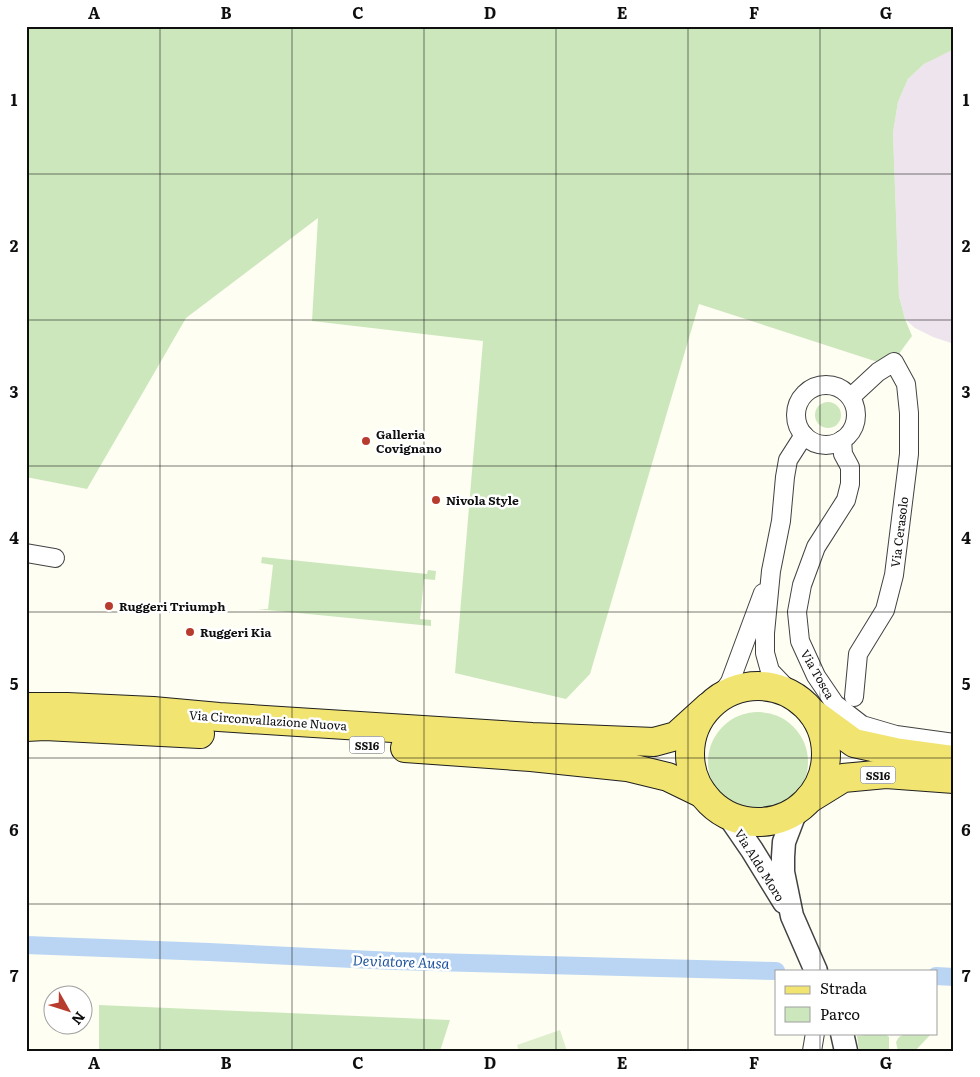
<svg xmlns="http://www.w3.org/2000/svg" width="980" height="1077" font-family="Literata,serif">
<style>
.industrial{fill:#ede4ed}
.green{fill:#cde7bd}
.pitch{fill:#dfefce}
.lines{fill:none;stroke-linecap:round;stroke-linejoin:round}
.canal{stroke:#b9d5f3;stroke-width:18}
.minor-casing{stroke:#424242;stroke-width:20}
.tertiary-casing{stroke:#424242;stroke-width:25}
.primary-casing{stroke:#202020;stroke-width:30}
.minor{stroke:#fff;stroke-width:18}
.tertiary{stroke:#fff;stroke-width:22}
.primary{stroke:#f1e470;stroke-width:28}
.grid{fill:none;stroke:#0f0f0f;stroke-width:1;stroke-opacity:0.55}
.poi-dot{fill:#b83c2e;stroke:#fff;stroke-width:2}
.labels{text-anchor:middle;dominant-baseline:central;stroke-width:5;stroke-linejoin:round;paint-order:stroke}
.shield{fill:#fff;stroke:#575757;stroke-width:1}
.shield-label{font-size:11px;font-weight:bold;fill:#0f0f0f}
.poi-label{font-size:12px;font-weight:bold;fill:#0f0f0f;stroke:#fff;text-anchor:start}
.street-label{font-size:12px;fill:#0f0f0f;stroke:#fff}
.water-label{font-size:14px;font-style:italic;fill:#1f539b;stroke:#fff}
.neatline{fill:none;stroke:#0f0f0f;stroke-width:2}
.grid-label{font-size:16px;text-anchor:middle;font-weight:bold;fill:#0f0f0f}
</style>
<rect width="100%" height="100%" fill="#fefef2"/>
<!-- industrial -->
<polygon class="industrial" points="950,49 954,49 954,344 933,337 915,328 905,319 899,296 893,133 898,102 908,79 924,64"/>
<!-- green -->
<g class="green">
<polygon points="26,26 954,26 954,49 924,64 908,79 898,102 893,133 899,296 905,319 912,336 890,366 699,304 590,674 566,699 455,673 483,341 312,321 318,218 186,318 87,489 26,477"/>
<circle cx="828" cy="415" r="13"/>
<polygon points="262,557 427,574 428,570 436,571 435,580 424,579 420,619 431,620 431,626 257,609 268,609 273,565 261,563"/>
<circle cx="758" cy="762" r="50"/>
<polygon points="99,1005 450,1020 440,1051 99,1051"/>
<polygon points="884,1033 889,1037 889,1051 859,1051 857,1036"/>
<polygon points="907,1033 932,1033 915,1051 898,1051 896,1042 899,1037"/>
</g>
<!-- pitch -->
<polygon class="pitch" points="560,1030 567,1051 519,1051 517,1045"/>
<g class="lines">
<!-- canal -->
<g class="canal">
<polyline points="26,945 209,952 394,961 776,971"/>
<polyline points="936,976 954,977"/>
</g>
<defs>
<g id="minor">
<circle cx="826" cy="415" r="30"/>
<polyline points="851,397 878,372 894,362 906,384 909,413 909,454 894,575 885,610 858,654 854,697"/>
<polyline points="842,440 843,454 850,467 850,484 846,500 816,547 802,585 797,612 800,641 816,676 835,704 862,725 896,735 954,743"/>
<polyline points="26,553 55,558"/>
<polyline points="793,695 770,671 765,653 765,633 771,571 781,521 785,477 788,460 804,435"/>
<polyline points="718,699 730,682 763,593"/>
<polyline points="812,1051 815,1033"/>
</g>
<g id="tertiary">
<polyline points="797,808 784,842 783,857 783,872 792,916 816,971"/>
<polyline points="728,815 752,850 784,902"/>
<polyline points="842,1033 846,1051"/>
</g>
<g id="primary">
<circle cx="758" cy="754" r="68"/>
<polyline points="26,707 67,707 153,711 219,717 532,737 654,742 676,736 708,707"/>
<polyline points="813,713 854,743 895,752 954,760"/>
<polyline points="26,727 45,726 200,734"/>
<polyline points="405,748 531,757 627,767 668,777 703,794"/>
<polyline points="809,799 843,778 886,774 954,779"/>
</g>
</defs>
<!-- minor casing -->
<use href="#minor" class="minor-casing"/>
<!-- tertiary casing -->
<use href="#tertiary" class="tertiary-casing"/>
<!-- primary casing -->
<use href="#primary" class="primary-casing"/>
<!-- minor -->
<use href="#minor" class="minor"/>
<!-- tertiary -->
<use href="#tertiary" class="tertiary"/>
<!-- primary -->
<use href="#primary" class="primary"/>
</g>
<!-- grid -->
<path class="grid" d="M160 26V1051M292 26V1051M424 26V1051M556 26V1051M688 26V1051M820 26V971M26 174H954M26 320H954M26 466H954M26 612H954M26 758H954M26 904H954M820 1033V1051"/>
<!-- markers -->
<g class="poi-dot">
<circle cx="366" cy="441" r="5"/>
<circle cx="436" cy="500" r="5"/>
<circle cx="109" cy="606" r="5"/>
<circle cx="190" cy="632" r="5"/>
</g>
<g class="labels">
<!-- shield labels -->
<g class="shield">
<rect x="349.5" y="736.5" width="35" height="17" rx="4"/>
<rect x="860.5" y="766.5" width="35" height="17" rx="4"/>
</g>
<g class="shield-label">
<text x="367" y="745">SS16</text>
<text x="878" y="775">SS16</text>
</g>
<!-- poi labels -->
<g class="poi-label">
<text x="376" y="434">Galleria<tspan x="376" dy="14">Covignano</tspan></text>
<text x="446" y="500">Nivola Style</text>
<text x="119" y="606">Ruggeri Triumph</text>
<text x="200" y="632">Ruggeri Kia</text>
</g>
<!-- street labels -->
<g class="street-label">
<text transform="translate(899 532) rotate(-83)">Via Cerasolo</text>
<text transform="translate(818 674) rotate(60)">Via Tosca</text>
<text transform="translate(268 720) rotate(4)">Via Circonvallazione Nuova</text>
<text transform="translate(760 865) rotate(58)">Via Aldo Moro</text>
</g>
<!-- water labels -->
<g class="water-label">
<text transform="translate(401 961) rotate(2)">Deviatore Ausa</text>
</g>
</g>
<!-- border -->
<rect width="980" height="1077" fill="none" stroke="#ffffff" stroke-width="55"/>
<!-- legend -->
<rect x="775" y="970" width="162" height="65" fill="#ffffff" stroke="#9f9f9f"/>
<rect x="785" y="986" width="25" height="8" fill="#f1e470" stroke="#9f9f9f"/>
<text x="820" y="994" font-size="15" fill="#0f0f0f">Strada</text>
<rect x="785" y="1007" width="25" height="15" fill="#cde7bd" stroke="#9f9f9f"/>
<text x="820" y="1020" font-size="15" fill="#0f0f0f">Parco</text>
<!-- north arrow -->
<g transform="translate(68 1010) rotate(129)"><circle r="24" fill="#ffffff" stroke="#9f9f9f"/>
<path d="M0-4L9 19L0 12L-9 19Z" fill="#b83c2e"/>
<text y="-8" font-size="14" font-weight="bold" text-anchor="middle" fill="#0f0f0f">N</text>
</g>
<rect x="28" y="28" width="924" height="1022" class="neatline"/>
<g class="grid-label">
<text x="94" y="19">A</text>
<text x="226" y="19">B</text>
<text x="358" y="19">C</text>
<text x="490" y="19">D</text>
<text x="622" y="19">E</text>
<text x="754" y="19">F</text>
<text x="886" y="19">G</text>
<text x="14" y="106">1</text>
<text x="966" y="106">1</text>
<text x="14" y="252">2</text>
<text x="966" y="252">2</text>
<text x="14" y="398">3</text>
<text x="966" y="398">3</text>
<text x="14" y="544">4</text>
<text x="966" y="544">4</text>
<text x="14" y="690">5</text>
<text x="966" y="690">5</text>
<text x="14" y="836">6</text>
<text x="966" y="836">6</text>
<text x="14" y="982">7</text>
<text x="966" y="982">7</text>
<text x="94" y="1069">A</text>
<text x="226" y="1069">B</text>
<text x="358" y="1069">C</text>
<text x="490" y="1069">D</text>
<text x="622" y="1069">E</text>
<text x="754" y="1069">F</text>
<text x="886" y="1069">G</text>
</g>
</svg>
